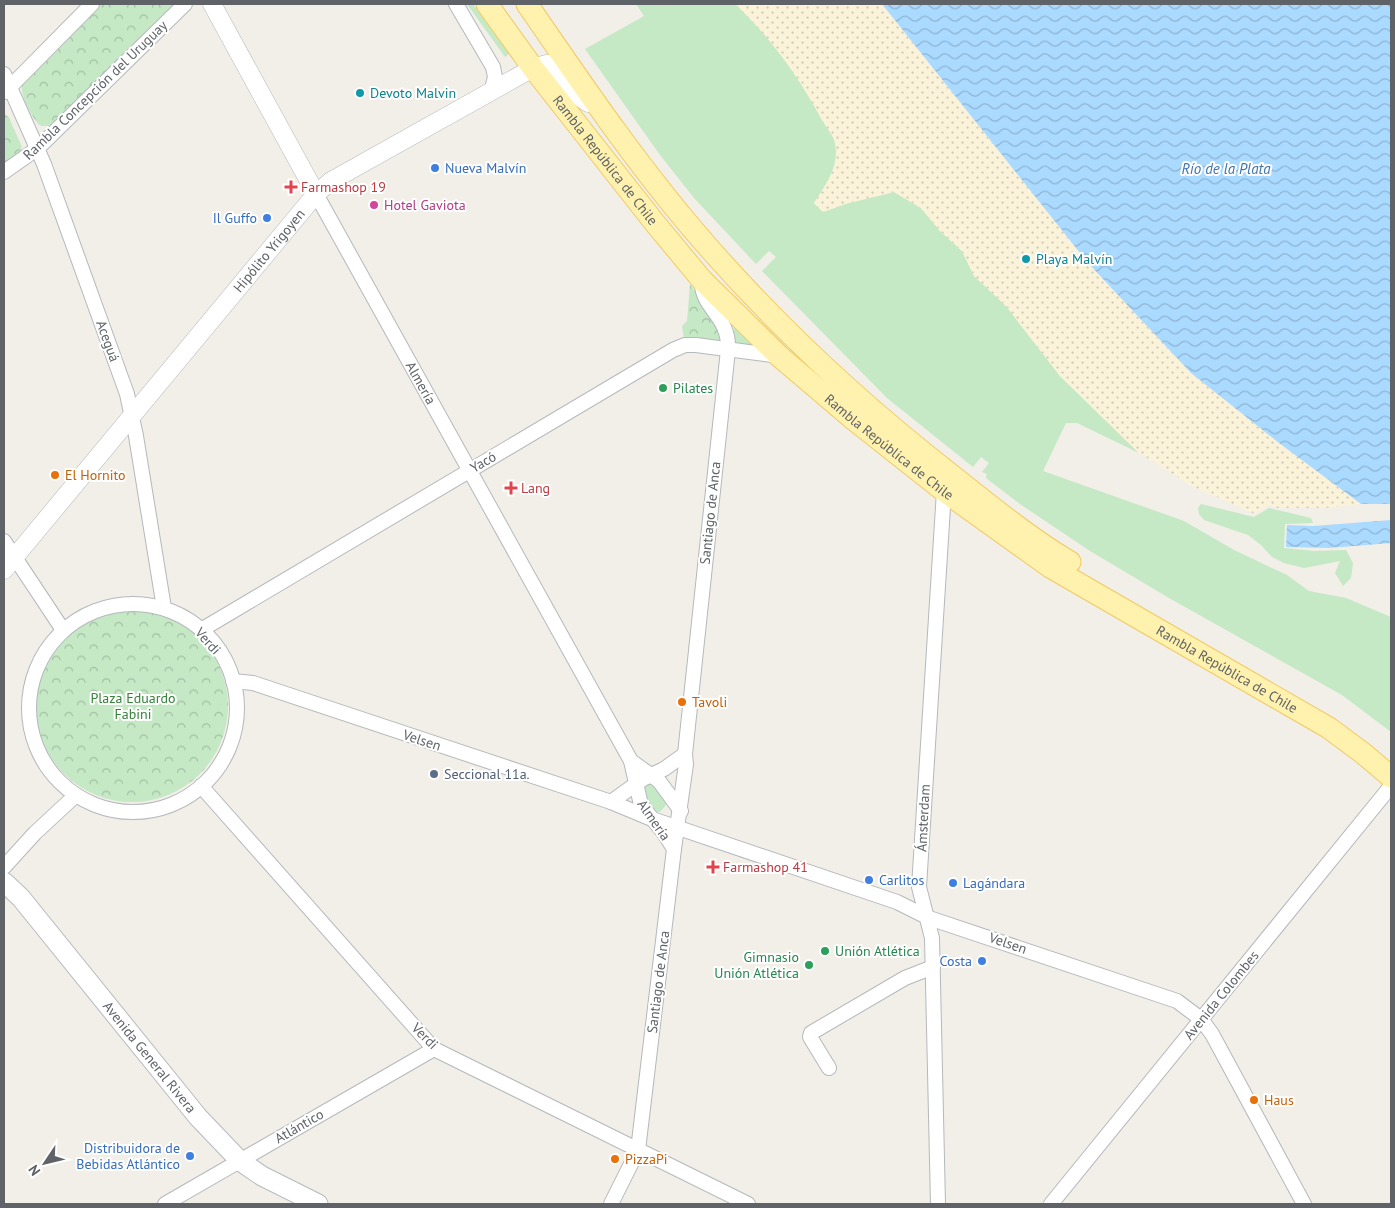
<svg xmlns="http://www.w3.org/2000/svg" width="1395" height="1208" font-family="'PT Sans',sans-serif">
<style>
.green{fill:#c5e8c5}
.sand{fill:url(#sand-dots)}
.park{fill:url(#park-crowns)}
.water{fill:url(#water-waves)}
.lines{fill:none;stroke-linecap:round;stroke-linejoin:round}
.minor-casing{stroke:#b5b8bc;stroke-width:16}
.tertiary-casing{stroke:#b5b8bc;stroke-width:19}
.secondary-casing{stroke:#b6babf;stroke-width:21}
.primary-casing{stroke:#f2c960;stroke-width:23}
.minor{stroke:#fff;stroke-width:14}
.tertiary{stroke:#fff;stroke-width:18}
.secondary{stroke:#fff;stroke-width:19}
.primary{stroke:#fff2af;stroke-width:21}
.culture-dot{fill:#0f9aa8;stroke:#fff;stroke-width:2}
.shop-dot{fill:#3f7fe0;stroke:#fff;stroke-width:2}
.health-dot{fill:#e0444e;stroke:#fff;stroke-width:2}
.hotel-dot{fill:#d1479c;stroke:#fff;stroke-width:2}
.leisure-dot{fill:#2e9e5b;stroke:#fff;stroke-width:2}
.food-dot{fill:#e8710a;stroke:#fff;stroke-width:2}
.service-dot{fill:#5c6f8a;stroke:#fff;stroke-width:2}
.labels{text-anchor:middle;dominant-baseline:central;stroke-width:4;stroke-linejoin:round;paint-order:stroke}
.street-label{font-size:14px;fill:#5f6368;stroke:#fff}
.culture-label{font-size:14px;fill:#0d838f;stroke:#fff;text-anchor:start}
.shop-label{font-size:14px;fill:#366cbe;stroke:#fff;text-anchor:start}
.health-label{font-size:14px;fill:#be3a42;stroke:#fff;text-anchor:start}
.hotel-label{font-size:14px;fill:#b23c85;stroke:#fff;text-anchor:start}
.leisure-label{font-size:14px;fill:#27864d;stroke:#fff;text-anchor:start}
.food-label{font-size:14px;fill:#c56008;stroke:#fff;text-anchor:start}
.park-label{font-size:14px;fill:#348238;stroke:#fff}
.service-label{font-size:14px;fill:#4e5e75;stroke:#fff;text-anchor:start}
.water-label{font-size:15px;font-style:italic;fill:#4174aa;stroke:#fff}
</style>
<defs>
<pattern id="sand-dots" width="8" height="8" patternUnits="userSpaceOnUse" patternTransform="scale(1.25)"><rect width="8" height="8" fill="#fbf3d9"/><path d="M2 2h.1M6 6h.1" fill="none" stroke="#cec8b4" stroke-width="1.8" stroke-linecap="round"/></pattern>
<pattern id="park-crowns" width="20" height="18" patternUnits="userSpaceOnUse" patternTransform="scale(1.25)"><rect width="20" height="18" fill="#c5e8c5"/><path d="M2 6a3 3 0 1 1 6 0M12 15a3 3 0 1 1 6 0" fill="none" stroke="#a3c0a4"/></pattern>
<pattern id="water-waves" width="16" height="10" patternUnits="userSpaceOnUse" patternTransform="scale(1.25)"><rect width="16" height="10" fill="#aadaff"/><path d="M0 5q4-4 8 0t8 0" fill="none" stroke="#8eb4d2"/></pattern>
</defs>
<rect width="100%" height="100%" fill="#f1efe8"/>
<!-- green -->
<g class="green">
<polygon points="467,4 473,4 509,54 505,57"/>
<path d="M636 4H736C771 38 799 77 822 120 826 127 834 136 835 143 840 166 826 185 814 203L823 212 845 204 894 192 921 208 940 231 962 251 974 276 1006 306 1060 376 1139 453 1077 423H1066L1043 471 1184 521 1234 550 1287 575 1309 591 1346 598 1391 617V732L1342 695 1169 598 1090 551 1020 504 986 478 987 474 982 472 989 463 981 457 973 467 887 398 762 271 776 257 769 251 756 264 694 198 660 155 585 49 644 16Z"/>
<polygon points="734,326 752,344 753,348 733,345"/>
<polygon points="1201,504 1254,517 1269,508 1311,518 1313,523 1285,524 1284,548 1314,551 1346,550 1353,563 1351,578 1343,586 1335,573 1340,561 1304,568 1284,563 1272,557 1261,545 1248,535 1204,520 1199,514 1198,508"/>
<path d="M652 782 664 796 666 805 660 812C646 811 646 796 643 785Z"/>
</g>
<!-- sand -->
<path class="sand" d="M735 4H882L1088 263 1191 373 1279 443 1361 504 1326 508H1277L1270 505 1255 514 1192 486 1139 453 1060 376 1006 306 974 276 962 251 940 231 921 208 894 192 845 204 823 212 814 203C826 185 840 166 835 143 834 136 826 127 822 120 799 77 771 38 735 4Z"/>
<!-- park -->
<g class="park">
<path d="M101 4H175L51 126H41C32 120 20 95 22 85Z"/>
<polygon points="4,113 9,118 22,147 19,153 4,165"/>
<polygon points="690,284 722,331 722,343 684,340 682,326 687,321"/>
<circle cx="132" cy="706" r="96"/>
</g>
<!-- water -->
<g class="water">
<polygon points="882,4 1391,4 1391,504 1361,504 1279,443 1191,373 1088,263"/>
<polygon points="1391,520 1391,543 1329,548 1286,547 1287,525 1313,526"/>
</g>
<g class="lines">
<defs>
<g id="minor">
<polyline points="456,4 493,67 495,77 491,92"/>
<polyline points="4,74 44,164 127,394 136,436 164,608"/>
<polyline points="5,92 92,4"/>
<polyline points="4,172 38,148 185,4"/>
<path id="s1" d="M316 194 631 761 641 805 664 833 674 849"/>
<polyline points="4,541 63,630"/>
<circle cx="133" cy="708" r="104"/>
<polyline points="201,630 673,350 685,345 696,345 779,356"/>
<polyline points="233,681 253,683 611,802 652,819 897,902 929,918 1177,1001 1201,1019 1212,1034 1304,1204"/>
<polyline points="631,761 659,781 681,811"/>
<polyline points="201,786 434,1049 748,1204"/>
<polyline points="611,802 643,779 664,769 685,754"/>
<polyline points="4,867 35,833 76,795"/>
<polyline points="829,1068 810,1037 811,1033 905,978 933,967"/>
<polyline points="165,1204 434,1049"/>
<path d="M611 1204 638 1150 674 849 686 764 685 754 728 350C730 316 701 308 702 282"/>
<polyline points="938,1204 932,938 919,887 944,491"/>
<polyline points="1051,1204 1391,786"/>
</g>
<g id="tertiary">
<polyline points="212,4 316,194"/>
<path id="s2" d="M4 570 316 194 331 181 533 68 547 64 553 65 581 98 588 103"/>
</g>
<g id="secondary">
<path id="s3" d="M4 882 21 898 198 1117 240 1161 262 1176 318 1204"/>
</g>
<g id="primary">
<path id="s4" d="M487 4 533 68 654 222 702 280 779 356 853 419 944 491 1050 567 1329 728 1364 754 1391 777"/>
<path d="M527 4C584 87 641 171 708 247 781 330 863 406 949 473 988 504 1028 537 1070 562"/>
</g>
</defs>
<!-- minor casing -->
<use href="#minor" class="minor-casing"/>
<!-- tertiary casing -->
<use href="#tertiary" class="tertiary-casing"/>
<!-- secondary casing -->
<use href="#secondary" class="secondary-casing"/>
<!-- primary casing -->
<use href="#primary" class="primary-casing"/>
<!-- minor -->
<use href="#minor" class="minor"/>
<!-- tertiary -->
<use href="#tertiary" class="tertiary"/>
<!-- secondary -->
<use href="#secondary" class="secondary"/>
<!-- primary -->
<use href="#primary" class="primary"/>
</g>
<!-- markers -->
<g class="culture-dot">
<circle cx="360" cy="93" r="5"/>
<circle cx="1026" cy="259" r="5"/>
</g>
<g class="shop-dot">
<circle cx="435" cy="168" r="5"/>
<circle cx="267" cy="218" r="5"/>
<circle cx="869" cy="880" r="5"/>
<circle cx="953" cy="883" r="5"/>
<circle cx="982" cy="961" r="5"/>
<circle cx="190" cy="1156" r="5"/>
</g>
<g class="health-dot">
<path d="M288.5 179.5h5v5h5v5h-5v5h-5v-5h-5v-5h5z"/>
<path d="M508.5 480.5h5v5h5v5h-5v5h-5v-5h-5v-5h5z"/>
<path d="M710.5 859.5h5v5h5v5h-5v5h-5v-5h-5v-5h5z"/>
</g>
<circle class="hotel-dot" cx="374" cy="205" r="5"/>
<g class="leisure-dot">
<circle cx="663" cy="388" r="5"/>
<circle cx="825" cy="951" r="5"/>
<circle cx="809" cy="965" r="5"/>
</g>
<g class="food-dot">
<circle cx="55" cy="475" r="5"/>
<circle cx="682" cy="702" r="5"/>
<circle cx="1254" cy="1100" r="5"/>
<circle cx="615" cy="1159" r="5"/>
</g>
<circle class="service-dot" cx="434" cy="774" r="5"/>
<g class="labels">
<!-- street labels -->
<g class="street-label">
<text transform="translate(95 90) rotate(-44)">Rambla Concepción del Uruguay</text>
<text stroke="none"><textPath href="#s4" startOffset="196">Rambla República de Chile</textPath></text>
<text stroke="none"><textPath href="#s2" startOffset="415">Hipólito Yrigoyen</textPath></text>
<text transform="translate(108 341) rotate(70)">Aceguá</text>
<text stroke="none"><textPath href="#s1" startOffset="216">Almería</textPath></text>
<text stroke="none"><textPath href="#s4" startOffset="601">Rambla República de Chile</textPath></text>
<text transform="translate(483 462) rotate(-30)">Yacó</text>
<text transform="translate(710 513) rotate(-84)">Santiago de Anca</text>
<text transform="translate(208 641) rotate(48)">Verdi</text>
<text stroke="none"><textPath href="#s4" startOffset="1006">Rambla República de Chile</textPath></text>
<text transform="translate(422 740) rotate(18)">Velsen</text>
<text transform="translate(923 818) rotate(-87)">Ámsterdam</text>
<text transform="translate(654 820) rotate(55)">Almería</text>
<text transform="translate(1008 943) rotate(19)">Velsen</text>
<text transform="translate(658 982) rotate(-83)">Santiago de Anca</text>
<text transform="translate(1221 995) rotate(-51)">Avenida Colombes</text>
<text transform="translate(425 1036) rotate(45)">Verdi</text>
<text stroke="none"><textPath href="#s3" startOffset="228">Avenida General Rivera</textPath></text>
<text transform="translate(299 1126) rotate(-30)">Atlántico</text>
</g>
<!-- culture labels -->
<g class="culture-label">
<text x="370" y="93">Devoto Malvin</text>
<text x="1036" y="259">Playa Malvín</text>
</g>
<!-- shop labels -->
<g class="shop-label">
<text x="445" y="168">Nueva Malvín</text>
<text x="257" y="218" text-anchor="end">Il Guffo</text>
<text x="879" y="880">Carlitos</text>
<text x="963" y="883">Lagándara</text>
<text x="972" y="961" text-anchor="end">Costa</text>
<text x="180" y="1148" text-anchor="end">Distribuidora de<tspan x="180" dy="16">Bebidas Atlántico</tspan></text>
</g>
<!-- health labels -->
<g class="health-label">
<text x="301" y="187">Farmashop 19</text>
<text x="521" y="488">Lang</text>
<text x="723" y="867">Farmashop 41</text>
</g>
<!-- hotel labels -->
<g class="hotel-label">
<text x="384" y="205">Hotel Gaviota</text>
</g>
<!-- leisure labels -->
<g class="leisure-label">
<text x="673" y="388">Pilates</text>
<text x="835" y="951">Unión Atlética</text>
<text x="799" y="957" text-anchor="end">Gimnasio<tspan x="799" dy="16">Unión Atlética</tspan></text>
</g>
<!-- food labels -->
<g class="food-label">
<text x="65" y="475">El Hornito</text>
<text x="692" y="702">Tavoli</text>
<text x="1264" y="1100">Haus</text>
<text x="625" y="1159">PizzaPi</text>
</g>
<!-- park labels -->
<g class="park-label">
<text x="133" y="698">Plaza Eduardo<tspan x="133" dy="16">Fabini</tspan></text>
</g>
<!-- service labels -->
<g class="service-label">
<text x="444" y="774">Seccional 11a.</text>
</g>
<!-- water labels -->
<g class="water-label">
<text x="1226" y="168">Río de la Plata</text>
</g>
</g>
<!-- border -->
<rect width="1395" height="1208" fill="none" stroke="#5f6368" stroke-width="10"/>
<!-- north arrow -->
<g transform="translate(45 1163) rotate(235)" stroke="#ffffff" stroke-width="4" paint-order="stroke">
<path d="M0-4L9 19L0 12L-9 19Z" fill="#5f6368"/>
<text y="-8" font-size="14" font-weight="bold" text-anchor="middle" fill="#5f6368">N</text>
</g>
</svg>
